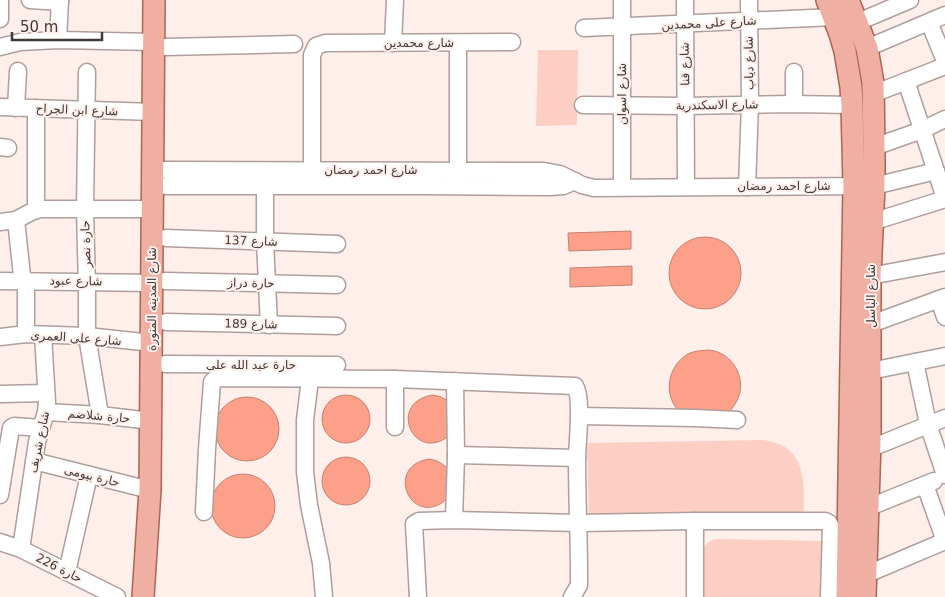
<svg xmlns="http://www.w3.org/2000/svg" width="945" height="597" font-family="'DejaVu Sans',Cairo,sans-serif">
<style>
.green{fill:#fdcfc4}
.water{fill:#fca08a;stroke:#c38171}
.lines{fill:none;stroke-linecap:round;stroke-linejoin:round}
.minor-casing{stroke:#ae9f9c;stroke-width:19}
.major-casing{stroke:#aa6555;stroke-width:24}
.minor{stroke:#fff;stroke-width:16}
.major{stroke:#efb0a3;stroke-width:21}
.labels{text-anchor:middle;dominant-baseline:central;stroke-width:4;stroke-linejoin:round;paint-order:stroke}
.street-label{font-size:12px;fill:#3f3937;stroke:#ffefeb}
</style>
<rect width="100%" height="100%" fill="#ffefeb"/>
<!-- green -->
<g class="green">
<polygon points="538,50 578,50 577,125 536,126"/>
<path d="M764 440C769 441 774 442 779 444 809 456 804 496 803 522L589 521 587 443Z"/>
<path d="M717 539 822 541 820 597H702C702 584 699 559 704 548 707 542 711 540 717 539Z"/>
</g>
<!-- water -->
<g class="water">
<polygon points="631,231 631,249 569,251 568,233"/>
<circle cx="705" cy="273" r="36"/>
<polygon points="632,266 632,285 570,287 570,268"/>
<path d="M707 350C711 350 715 351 718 352 739 361 747 386 735 404 732 409 727 416 721 418 716 419 693 417 686 417 683 414 680 412 677 409 664 393 668 368 685 356 691 351 699 351 707 350Z"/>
<path d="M433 395 441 397 448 401 450 435C414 465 386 402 433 395Z"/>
<circle cx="346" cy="419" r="24"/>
<circle cx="247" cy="429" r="32"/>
<circle cx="346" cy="481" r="24"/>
<path d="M430 459C439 461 443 464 449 470L447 499C411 530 383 465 430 459Z"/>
<circle cx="243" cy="506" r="32"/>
</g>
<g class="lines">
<defs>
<g id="minor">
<polyline points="30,0 60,2"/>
<polyline points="622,0 622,187"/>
<polyline points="685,0 686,187"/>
<polyline points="0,19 0,0"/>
<polyline points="858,22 910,0"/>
<polyline points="929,22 945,61"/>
<polyline points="584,28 834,17"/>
<polyline points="58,40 60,0"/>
<polyline points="393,43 395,0"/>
<polyline points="458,43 458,180"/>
<polyline points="0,47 20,42 58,40 154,42"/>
<polyline points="165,47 294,44"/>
<polyline points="867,48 945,15"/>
<polyline points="87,72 85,209 87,289 87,336 100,415"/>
<polyline points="906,81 945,198"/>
<polyline points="873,94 945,66"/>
<polyline points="794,104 794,72"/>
<polyline points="583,105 686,106 794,104 852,105"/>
<polyline points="0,107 154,112"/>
<polyline points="16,108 18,71"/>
<polyline points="36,108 36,210"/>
<polyline points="0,147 8,148"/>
<polyline points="874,147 922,130 945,119"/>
<polyline points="165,170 544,171 560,174 582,185 594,188 874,186 936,171"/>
<polyline points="312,171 312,55 316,46 325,43 512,42"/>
<polyline points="166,186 425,186 550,187 563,186 575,181"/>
<polyline points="265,186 265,241 269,325"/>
<polyline points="747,187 750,104 749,0"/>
<polyline points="16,220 22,276 26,282 26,334"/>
<polyline points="0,222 16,220 31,212 40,209 152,209"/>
<polyline points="872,222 945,199"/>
<polyline points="166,238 337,244"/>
<polyline points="870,276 945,262"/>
<polyline points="0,281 152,283"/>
<polyline points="165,281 337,285"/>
<polyline points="939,299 945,317"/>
<polyline points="166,322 337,326"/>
<polyline points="871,324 945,297"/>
<polyline points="0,337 26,334 87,336 152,343"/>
<polyline points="915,362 928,424 945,475"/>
<polyline points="165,364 337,365"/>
<polyline points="870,371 945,356"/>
<polyline points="310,379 305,420 305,472 309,505 321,563 324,597"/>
<polyline points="0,394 46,393"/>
<polyline points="46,412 100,415 151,421"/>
<polyline points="579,416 695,418 737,420"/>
<polyline points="395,427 395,379"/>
<polyline points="869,449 945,418"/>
<polyline points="456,455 577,458"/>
<polyline points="34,461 150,490"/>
<polyline points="0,495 11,428 14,426 41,428"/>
<polyline points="867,508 934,481"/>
<path d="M204 512 207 449 212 382 214 380 218 378 395 379 575 386C583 398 577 443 577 459 577 498 579 537 579 576V585L572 597"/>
<polyline points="454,520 456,455 455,381"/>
<polyline points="695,521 695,597"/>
<polyline points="0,542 21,549 117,597"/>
<polyline points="21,549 37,442 46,412 47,402 43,335"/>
<polyline points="67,572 89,475"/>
<polyline points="865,575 945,541 925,485"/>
<polyline points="418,597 414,524 419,521 454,520 579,523 695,521 825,521 829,523 831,527 829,597"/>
</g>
<g id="major">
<polyline points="827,0 840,34 845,51 851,87 852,105 854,186 847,597"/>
<polyline points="848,0 867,48 873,83 874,147 874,186 870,276 870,442 865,597"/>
<polyline points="143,597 150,490 154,0"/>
</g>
</defs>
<!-- minor casing -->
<use href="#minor" class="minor-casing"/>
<!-- major casing -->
<use href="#major" class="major-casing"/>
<!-- minor -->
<use href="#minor" class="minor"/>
<!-- major -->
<use href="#major" class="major"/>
</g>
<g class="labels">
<!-- street labels -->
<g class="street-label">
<text transform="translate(709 23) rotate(-3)">شارع على محمدين</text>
<text x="419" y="43">شارع محمدين</text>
<text transform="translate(749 63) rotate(-91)">شارع دياب</text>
<text transform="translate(685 64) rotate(-91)">شارع قنا</text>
<text transform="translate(622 94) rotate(-90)">شارع اسوان</text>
<text transform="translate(717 105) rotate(-1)">شارع الاسكندرية</text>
<text transform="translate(77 110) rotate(2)">شارع ابن الجراح</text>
<text x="371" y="170">شارع احمد رمضان</text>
<text x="784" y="186">شارع احمد رمضان</text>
<text transform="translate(251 241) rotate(2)">شارع 137</text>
<text transform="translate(86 244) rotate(-92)">حارة نصر</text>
<text transform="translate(76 281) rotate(1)">شارع عبود</text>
<text transform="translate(251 283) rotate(1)">حارة دراز</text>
<text transform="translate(871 296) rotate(-90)">شارع الباسل</text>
<text transform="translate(152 299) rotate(-90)">شارع المدينه المنورة</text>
<text transform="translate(251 324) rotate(1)">شارع 189</text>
<text transform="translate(76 338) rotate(4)">شارع على العمرى</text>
<text x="251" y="365">حارة عبد الله على</text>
<text transform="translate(99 416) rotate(5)">حارة شلاضم</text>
<text transform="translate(39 442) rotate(-78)">شارع شريف</text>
<text transform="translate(92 476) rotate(14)">حارة بيومى</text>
<text transform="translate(59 568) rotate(27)">حارة 226</text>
</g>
</g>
<!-- scale -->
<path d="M12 32v8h90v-8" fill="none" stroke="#3f3937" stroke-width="2.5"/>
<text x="20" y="32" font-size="15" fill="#3f3937" stroke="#ffefeb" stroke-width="4" paint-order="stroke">50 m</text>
</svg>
